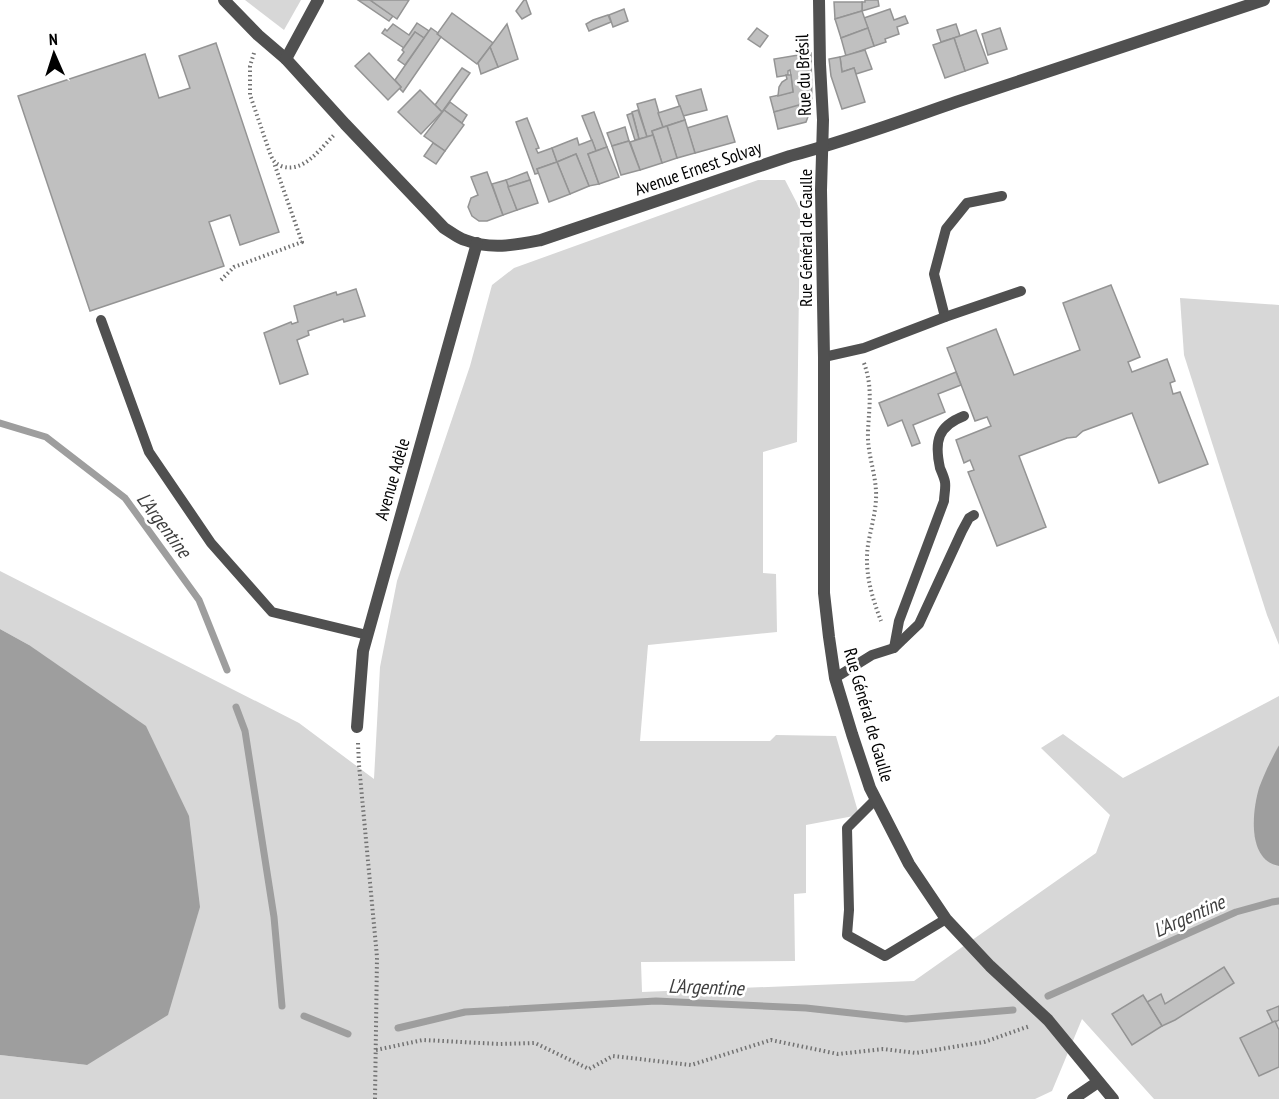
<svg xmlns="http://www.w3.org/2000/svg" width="1279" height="1099" font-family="'PT Sans Narrow',sans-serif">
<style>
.green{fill:#d7d7d7}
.water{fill:#9e9e9e}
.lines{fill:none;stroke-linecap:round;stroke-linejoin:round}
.stream{stroke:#9e9e9e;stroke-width:7}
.building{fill:#c0c0c0;stroke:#949494;stroke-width:1.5}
.path{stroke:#727272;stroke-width:4;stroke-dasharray:1.5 3;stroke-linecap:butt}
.service{stroke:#505050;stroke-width:10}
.minor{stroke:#505050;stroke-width:12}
.labels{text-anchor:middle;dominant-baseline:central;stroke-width:5;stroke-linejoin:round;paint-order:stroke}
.street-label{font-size:18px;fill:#000;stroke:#fff}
.water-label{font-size:20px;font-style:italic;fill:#3f3f3f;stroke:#fff}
</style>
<rect width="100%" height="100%" fill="#fff"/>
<!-- green -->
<g class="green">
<polygon points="245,0 301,0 284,30"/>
<polygon points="758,180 785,180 800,209 797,442 763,452 763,573 776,574 777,632 648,645 640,741 770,741 776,735 836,736 859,815 806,825 806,893 794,894 795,961 641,962 642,992 914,981 1096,853 1110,815 1041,748 1063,734 1123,778 1279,696 1279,745 1260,787 1274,865 1279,866 1279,1099 1154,1099 1082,1019 1052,1091 1035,1099 0,1099 0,1055 87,1065 29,645 0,629 0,571 299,723 374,779 380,667 397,581 470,366 492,285 514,268"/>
<polygon points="1180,298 1279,305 1279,645 1267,615 1184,355"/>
</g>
<!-- water -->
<g class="water">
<polygon points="0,629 29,645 146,726 189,816 200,907 168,1015 87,1065 0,1055"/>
<path d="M1279 745V866C1247 860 1252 812 1259 788 1264 774 1272 758 1279 745Z"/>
</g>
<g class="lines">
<!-- stream -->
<g class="stream">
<polyline points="0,423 46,437 125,498 199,600 227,670"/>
<polyline points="236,707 245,731 274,917 282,1006"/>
<polyline points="1048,996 1236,912 1272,902 1279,901"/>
<polyline points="304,1016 348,1034"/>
<polyline points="398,1028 465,1012 656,1001 806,1008 906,1019 1013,1010"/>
</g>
</g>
<!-- building -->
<g class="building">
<polygon points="358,0 370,0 393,16 389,21"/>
<polygon points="370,0 409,0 397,19"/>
<polygon points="524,0 526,0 531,14 522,19 516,11"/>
<polygon points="865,0 878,0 879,6 862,11 862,2 865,2"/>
<polygon points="834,2 862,2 862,11 835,19"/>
<polygon points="624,9 628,21 613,27 609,15"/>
<polygon points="890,9 894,20 905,16 908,23 897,27 899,34 885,39 886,42 874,46 864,18"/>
<polygon points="862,11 868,28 841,38 835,19"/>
<polygon points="452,13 493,43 477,64 437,34"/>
<polygon points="608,15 611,22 589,31 586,24 593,20"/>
<polygon points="417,23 429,31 424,38 415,32 404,48 382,33 385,29 387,31 393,24 409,35"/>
<polygon points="507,24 518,59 498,67 490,47"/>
<polygon points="956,24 960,36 941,42 937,30"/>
<polygon points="431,28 438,33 437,34 441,37 403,92 400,89 401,87 395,80"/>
<polygon points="757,28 768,36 760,47 748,39"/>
<polygon points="868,28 874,46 846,56 841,38"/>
<polygon points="1000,28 1007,49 988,55 982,34"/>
<polygon points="976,30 988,63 965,71 954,38"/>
<polygon points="415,32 424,38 405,65 398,60 404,52 402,50"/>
<polygon points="954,38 965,71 945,78 933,45"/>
<polygon points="216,43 279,232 240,245 230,215 209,222 224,266 90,311 18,96 145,54 159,98 190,88 179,56"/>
<polygon points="490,47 498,67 481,74 478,63"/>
<polygon points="865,50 872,69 856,74 854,68 842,72 840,57"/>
<polygon points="369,53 401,87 388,100 355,66"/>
<polygon points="811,53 812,103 774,112 770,97 793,92 790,70 788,71 788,75 777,77 774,59"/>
<polygon points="840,57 842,72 854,68 865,102 842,109 831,76 829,59"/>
<polygon points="462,68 470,73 442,112 435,105"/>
<polygon points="786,75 791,75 793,92 778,96 779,87 782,82 787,79"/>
<polygon points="701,89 707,110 683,116 676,96"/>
<polygon points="420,90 442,112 421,134 398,112"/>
<polygon points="655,99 663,127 652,131 653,135 647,137 637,104"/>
<polygon points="450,102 467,115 462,123 444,110"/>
<polygon points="806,103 809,114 806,122 778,129 774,112"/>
<polygon points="680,106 685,120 663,127 658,113"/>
<polygon points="444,110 464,125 445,151 424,136"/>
<polygon points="638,110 647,137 639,139 632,112"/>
<polygon points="594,112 607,147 596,151 582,116"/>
<polygon points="632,113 639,139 635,140 627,115"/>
<polygon points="727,116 735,142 695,153 687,128"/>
<polygon points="527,118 539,148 536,149 538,153 552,148 557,162 537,169 539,173 535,174 516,122"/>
<polygon points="685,120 695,153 677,158 667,126"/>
<polygon points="667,126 677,158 662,163 652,131"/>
<polygon points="625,127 629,141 612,146 607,133"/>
<polygon points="653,135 662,163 640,170 630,142"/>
<polygon points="577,138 579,145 592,140 596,151 588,154 599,184 589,186 576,154 557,162 552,148"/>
<polygon points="629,141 640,170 621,175 612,146"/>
<polygon points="433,143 445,151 436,164 424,156"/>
<polygon points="607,147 619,177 599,184 588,154"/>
<polygon points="576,154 589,186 570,194 557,162"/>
<polygon points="557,162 570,194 549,202 537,169"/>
<polygon points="487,172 503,215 487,221 479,221 472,216 468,207 471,198 478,195 471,177"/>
<polygon points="527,172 530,180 508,187 506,180"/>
<polygon points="506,180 517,210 503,215 492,184"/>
<polygon points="530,180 538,203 517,210 508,187"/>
<polygon points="1111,285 1140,357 1128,362 1132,372 1167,359 1175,381 1170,383 1173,394 1180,392 1208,464 1159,483 1132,413 1083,431 1076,437 1067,438 1019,456 1046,527 997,546 968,472 974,470 970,460 964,463 956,440 991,426 987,417 975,421 947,348 996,329 1014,375 1080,350 1063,303"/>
<polygon points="356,289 365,316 344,322 343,319 308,331 309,335 297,340 308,374 280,384 264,333 291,322 292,324 298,322 294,306 336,292 337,295"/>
<polygon points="956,372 961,385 938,394 945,412 913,425 920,443 912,446 902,420 888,426 879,403"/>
<polygon points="1224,967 1234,983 1175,1020 1162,1026 1147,1002 1161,994 1165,1004"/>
<polygon points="1143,995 1162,1026 1132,1045 1112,1014"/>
<polygon points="1279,1006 1279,1020 1273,1023 1267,1011"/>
<polygon points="1275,1021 1279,1030 1279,1067 1259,1076 1240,1038"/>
</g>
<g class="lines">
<!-- path -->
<g class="path">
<path d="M254 53 250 66V95L271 156C274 162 275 163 281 166 303 174 320 149 334 135"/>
<polyline points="221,280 234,267 302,242 274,163"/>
<path d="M864 363C873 388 869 406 868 432 867 452 875 471 876 491 877 509 871 527 868 545 864 572 872 597 881 621"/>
<polyline points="358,743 359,765 377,957 375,1099"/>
<polyline points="376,1050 423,1040 500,1044 535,1043 589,1069 613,1056 691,1065 771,1040 838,1054 883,1049 916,1053 984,1042 1030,1026"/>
</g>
<!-- service -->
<g class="service">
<polyline points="945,317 934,274 946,229 967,203 1002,196"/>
<polyline points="101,320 149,452 211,543 272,612 367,635"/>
<polyline points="824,357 864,348 945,317 1021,291"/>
<path d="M894 648 899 621 944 501C944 495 946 488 945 482 944 477 942 473 940 468 934 441 938 426 964 416"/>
<polyline points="835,678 872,655 894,648 919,624 962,531 969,518 974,515"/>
<polyline points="875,800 847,828 849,910 847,935 885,956 946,919"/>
</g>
<!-- minor -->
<g class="minor">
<path d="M224 0 258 35 286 59 345 124 444 228C451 232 458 238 465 240 491 250 515 245 541 240L790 156C847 141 901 121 956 102 1058 68 1161 34 1264 0"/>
<polyline points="819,0 820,64 823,120 821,190 824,357 824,593 829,637 835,678 852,734 870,788 909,864 946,919 990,966 1048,1020 1113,1099"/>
<polyline points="286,59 318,0"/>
<polyline points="357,727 363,651 477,243"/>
<polyline points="1073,1099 1098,1082"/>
</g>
</g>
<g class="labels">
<!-- street labels -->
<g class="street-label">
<text transform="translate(803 75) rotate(-92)">Rue du Brésil</text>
<text transform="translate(698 168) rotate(-19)">Avenue Ernest Solvay</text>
<text transform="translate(805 238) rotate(-90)">Rue Général de Gaulle</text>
<text transform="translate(392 479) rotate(-74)">Avenue Adèle</text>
<text transform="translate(869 715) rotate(74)">Rue Général de Gaulle</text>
</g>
<!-- water labels -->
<g class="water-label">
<text transform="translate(164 525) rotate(53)">L'Argentine</text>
<text transform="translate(1189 916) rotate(-24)">L'Argentine</text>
<text transform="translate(706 987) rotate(2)">L'Argentine</text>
</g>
</g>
<!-- north arrow -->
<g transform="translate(54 54) rotate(357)" stroke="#ffffff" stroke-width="4.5" paint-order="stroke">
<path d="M0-4.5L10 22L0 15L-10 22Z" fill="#000000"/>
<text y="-9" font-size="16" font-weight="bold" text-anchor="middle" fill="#000000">N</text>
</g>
</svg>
